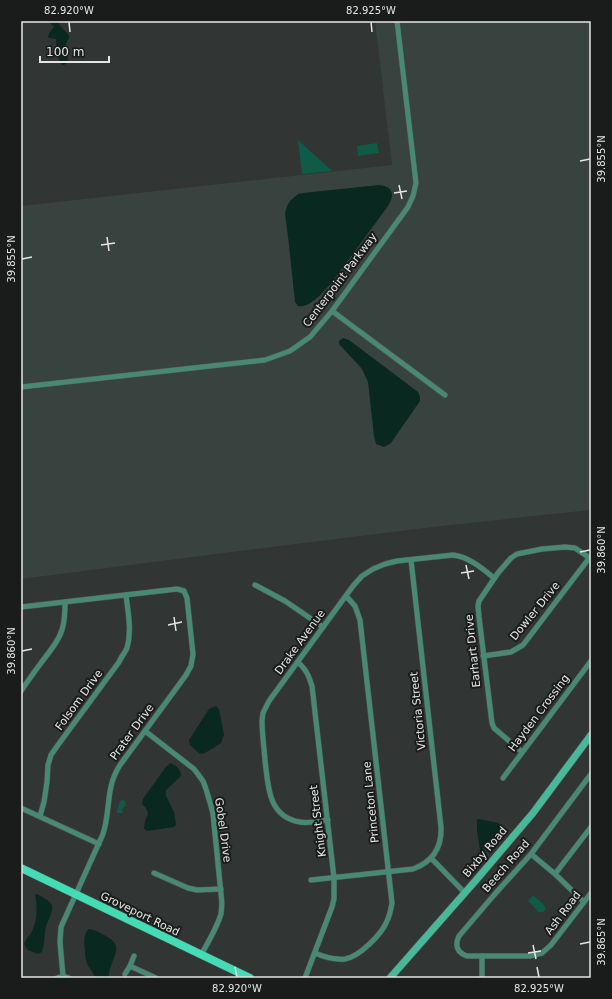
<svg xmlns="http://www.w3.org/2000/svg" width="612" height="999" font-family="'DejaVu Sans',sans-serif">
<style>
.built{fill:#38423e}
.green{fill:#0f5b48}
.water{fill:#092920}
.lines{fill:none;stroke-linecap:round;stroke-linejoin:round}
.street-casing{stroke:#4e514f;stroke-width:6}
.secondary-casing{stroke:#4e514f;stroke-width:8}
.primary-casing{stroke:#4e514f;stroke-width:9}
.street{stroke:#488875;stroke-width:5}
.secondary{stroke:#49b899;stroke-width:7}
.primary{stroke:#43dcb4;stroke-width:8}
.ticks{fill:none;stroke:#e4e6e5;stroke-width:1.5}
.labels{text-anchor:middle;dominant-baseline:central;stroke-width:4;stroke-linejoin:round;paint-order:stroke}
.street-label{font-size:11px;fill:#e4e6e5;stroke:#1a1c1b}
.neatline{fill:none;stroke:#e4e6e5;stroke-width:1.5}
.ticks-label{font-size:10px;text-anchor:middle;fill:#e4e6e5}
</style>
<rect width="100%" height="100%" fill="#313533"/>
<!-- built -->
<polygon class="built" points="375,21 591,21 591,510 441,526 216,554 21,579 21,206 392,165"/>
<!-- green -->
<g class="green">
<polygon points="298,140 332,171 302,174"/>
<polygon points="377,143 379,153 358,156 357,146"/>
<polygon points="123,800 125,801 126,805 122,809 123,813 117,813 117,809 118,808 120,801"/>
<path d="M533 895 544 905 546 909C544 912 541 913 538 912L535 908 528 901Z"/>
</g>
<!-- water -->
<g class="water">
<path d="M48 21H58C59 24 61 27 63 29 65 32 69 33 69 37 69 40 65 43 66 46 66 52 72 65 62 65L57 55 56 39 49 38 48 37 49 33 54 27Z"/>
<path d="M379 185C393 186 395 195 388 206L333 281C326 289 310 309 298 306L295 302 289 245 285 213 287 206 290 201 298 194 303 193Z"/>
<polygon points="343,338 349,340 418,392 420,397 420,401 391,443 384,447 376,444 374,436 368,382 362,369 339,344 339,341"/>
<polygon points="216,706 219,709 224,735 221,743 205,753 200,754 190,745 189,740 209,709"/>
<path d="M170 763C176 765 181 769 181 776L166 790V796L174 812 176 825 174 827 147 831 144 829 145 821 148 814 146 808 142 804 143 799 165 768Z"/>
<polygon points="477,819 479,819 498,823 501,826 501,828 499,831 480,852 477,829"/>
<path d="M35 895 36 894C40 895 50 901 52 905 54 909 48 921 46 926 44 934 45 943 42 952L38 954 28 950 24 944C26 938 28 938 31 933 37 922 38 908 35 895Z"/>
<path d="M89 929C95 930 99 932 104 935 129 947 108 959 109 978H95C93 970 87 967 86 960 85 957 85 954 85 950 84 943 83 934 89 929Z"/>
</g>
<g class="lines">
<defs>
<g id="street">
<polyline points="332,311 445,395"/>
<polyline points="21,387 265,360 290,351 310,337 332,311 408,207 413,196 416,183 397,21"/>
<polyline points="255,585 285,601 323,627"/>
<path d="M21 607 177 589 184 591 187 598 193 654 191 666 186 675 120 765C105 788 111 810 103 834L61 927 60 942 63 976"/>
<polyline points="483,656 511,652 523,645 590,557"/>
<path d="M298 662C307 671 308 674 312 686L334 878V899L332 907 305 978"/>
<path d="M21 691C28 681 34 672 41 663 49 652 60 640 63 626 65 618 65 610 65 602"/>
<path d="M145 731 194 769 203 781 206 789 211 806 213 814 221 894C222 900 222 907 221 914 217 928 208 942 201 955"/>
<polyline points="522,752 494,728 492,723 479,617 478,606 479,601 498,573 511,558 517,554 542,549 565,547 575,548 591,559"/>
<path d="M591 774 531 854 494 895 459 936C454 946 458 953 467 956H530L542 953 551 945 591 893"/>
<polyline points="503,778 591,661"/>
<polyline points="21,808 99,844"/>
<path d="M40 816 44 802 47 782 48 765 51 755 58 745 119 662C121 657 125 653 127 648 132 631 128 612 126 595"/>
<path d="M328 820C319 821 309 824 300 822 268 817 268 786 265 760 264 747 262 734 262 720L263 713 269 701 353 586 362 576 373 569 385 564 397 561 453 555C469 557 482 568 494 578"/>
<polyline points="531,854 555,874 584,902"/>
<polyline points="431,858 465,893"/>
<polyline points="154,873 188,888 197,890 221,889"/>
<polyline points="555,874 591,827"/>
<path d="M311 880 413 869C432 862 442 848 441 827L411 560"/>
<path d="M315 953C324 957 334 960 345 959 359 957 382 934 387 921 390 915 391 909 392 903L360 620 355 606 346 596"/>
<polyline points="130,966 134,956"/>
<polyline points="125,974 130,966 156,978"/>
<polyline points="57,978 63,976 69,978"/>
<polyline points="482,978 482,956"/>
</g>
<polyline id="secondary" points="390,978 477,879 533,813 591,735"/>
<polyline id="primary" points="21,868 250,978"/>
</defs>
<!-- street casing -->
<use href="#street" class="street-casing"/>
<!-- secondary casing -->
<use href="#secondary" class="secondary-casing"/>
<!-- primary casing -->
<use href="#primary" class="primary-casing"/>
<!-- street -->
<use href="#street" class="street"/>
<!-- secondary -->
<use href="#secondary" class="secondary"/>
<!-- primary -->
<use href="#primary" class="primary"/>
</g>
<!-- ticks -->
<path class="ticks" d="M69 22 70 32M371 22 372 32M580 161 590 159M399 185 402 199M394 193 407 191M107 237 109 251M101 245 115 243M22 259 32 257M580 552 590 550M466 565 469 579M461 573 474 571M174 617 176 631M168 625 182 622M22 651 32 649M580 944 590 942M533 945 536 959M528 953 541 951M235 967 237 977M537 967 539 977"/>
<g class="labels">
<!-- street labels -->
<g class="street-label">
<text transform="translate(340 280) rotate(-53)">Centerpoint Parkway</text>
<text transform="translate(535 611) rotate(-51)">Dowler Drive</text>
<text transform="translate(300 642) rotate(-54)">Drake Avenue</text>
<text transform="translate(473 651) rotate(-96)">Earhart Drive</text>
<text transform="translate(79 700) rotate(-54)">Folsom Drive</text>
<text transform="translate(418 711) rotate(-96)">Victoria Street</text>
<text transform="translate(539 713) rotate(-53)">Hayden Crossing</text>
<text transform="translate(132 732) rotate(-54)">Prater Drive</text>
<text transform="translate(371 802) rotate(-96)">Princeton Lane</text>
<text transform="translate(318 821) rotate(-97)">Knight Street</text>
<text transform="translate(223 830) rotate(82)">Gobel Drive</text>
<text transform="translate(485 852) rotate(-50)">Bixby Road</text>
<text transform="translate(506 866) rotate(-49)">Beech Road</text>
<text transform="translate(563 913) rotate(-53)">Ash Road</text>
<text transform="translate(140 914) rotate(26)">Groveport Road</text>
</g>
</g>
<!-- border -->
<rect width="612" height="999" fill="none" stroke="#1a1c1b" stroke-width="44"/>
<!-- scale -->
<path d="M40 56v6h69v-6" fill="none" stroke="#e4e6e5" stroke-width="2"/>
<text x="46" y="56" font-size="12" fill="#e4e6e5" stroke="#1a1c1b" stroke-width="3" paint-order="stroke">100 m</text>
<rect x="22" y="22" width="568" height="955" class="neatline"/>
<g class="ticks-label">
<text x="69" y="14">82.920°W</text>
<text x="371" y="14">82.925°W</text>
<text transform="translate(601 159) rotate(-90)" y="4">39.855°N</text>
<text transform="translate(11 259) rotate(-90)" y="4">39.855°N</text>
<text transform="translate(601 550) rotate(-90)" y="4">39.860°N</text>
<text transform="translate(11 651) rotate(-90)" y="4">39.860°N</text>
<text transform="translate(601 942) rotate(-90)" y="4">39.865°N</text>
<text x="237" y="992">82.920°W</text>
<text x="539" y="992">82.925°W</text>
</g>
</svg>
